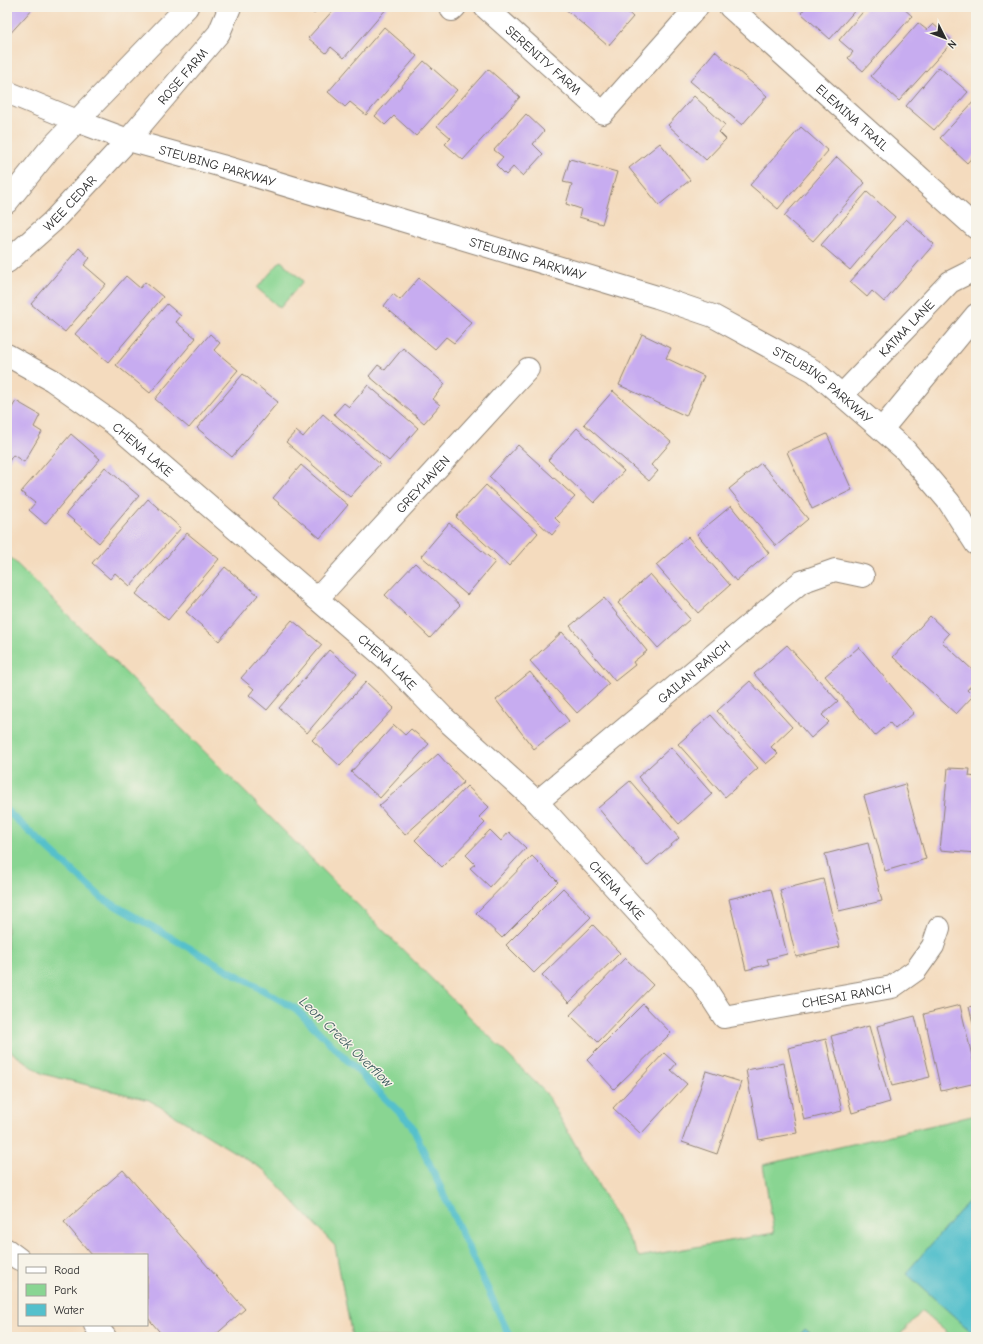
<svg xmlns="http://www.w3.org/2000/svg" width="983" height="1344" font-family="'Comic Neue',sans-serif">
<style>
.green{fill:#89d592;stroke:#5a805e}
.water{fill:#54c0cc;stroke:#40767c}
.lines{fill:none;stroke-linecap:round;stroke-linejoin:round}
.stream{stroke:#54c0cc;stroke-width:7}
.building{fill:#c7acf0}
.minor-casing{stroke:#908374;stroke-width:24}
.minor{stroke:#fff;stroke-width:22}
.labels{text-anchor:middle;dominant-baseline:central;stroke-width:3;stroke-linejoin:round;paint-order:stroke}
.street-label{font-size:13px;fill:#2b2b2b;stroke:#f7f3e8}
.water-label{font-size:14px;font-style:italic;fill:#37585b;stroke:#f7f3e8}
</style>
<rect width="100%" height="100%" fill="#f7f3e8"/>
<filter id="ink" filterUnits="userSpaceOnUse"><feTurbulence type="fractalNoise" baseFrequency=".025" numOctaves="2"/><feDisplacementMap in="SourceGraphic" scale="8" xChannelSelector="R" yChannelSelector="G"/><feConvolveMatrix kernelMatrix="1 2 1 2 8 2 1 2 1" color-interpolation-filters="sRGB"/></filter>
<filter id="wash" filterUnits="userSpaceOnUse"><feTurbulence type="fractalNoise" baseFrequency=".012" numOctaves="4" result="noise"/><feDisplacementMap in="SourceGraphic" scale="16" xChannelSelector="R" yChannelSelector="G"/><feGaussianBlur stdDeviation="0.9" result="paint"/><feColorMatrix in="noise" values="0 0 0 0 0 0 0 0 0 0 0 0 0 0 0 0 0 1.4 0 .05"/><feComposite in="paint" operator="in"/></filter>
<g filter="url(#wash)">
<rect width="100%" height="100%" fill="#f4dbbe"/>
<!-- green -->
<g class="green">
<polygon points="281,261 303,281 280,308 257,288"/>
<polygon points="7,554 546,1093 639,1257 774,1233 763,1165 976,1115 976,1337 952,1337 922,1311 898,1337 352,1337 335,1246 264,1170 149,1100 43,1074 7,1049"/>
</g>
<!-- water -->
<g class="water">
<polygon points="976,1193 976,1336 906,1273"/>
<polygon points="805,1329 815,1337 798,1337"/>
</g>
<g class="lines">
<!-- stream -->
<polyline class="stream" points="7,811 102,898 296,1009 411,1124 510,1337"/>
</g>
<g id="blocks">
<!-- building -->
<g class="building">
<polygon points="7,7 34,7 7,37"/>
<polygon points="307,7 321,7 314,14"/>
<polygon points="336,7 388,7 344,58 331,47 326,53 308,38"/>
<polygon points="563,7 622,7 633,17 608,46"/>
<polygon points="806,7 858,7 830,39 801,13"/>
<polygon points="867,7 902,7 912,16 863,71 848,58 853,52 839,40"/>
<polygon points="918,23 927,30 933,24 953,41 899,101 871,76"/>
<polygon points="384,27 417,56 366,115 350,102 345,107 328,92"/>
<polygon points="715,51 767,96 742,125 690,81"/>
<polygon points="424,61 457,90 416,136 394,116 385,125 375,116"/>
<polygon points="939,67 968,92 934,130 906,106"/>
<polygon points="488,69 520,97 463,160 445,144 451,138 437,126"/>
<polygon points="694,96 725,125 719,132 726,139 706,160 668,125"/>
<polygon points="976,99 976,153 967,163 940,138"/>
<polygon points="526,114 544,131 533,144 543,154 523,176 513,167 506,175 496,165 503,157 494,150"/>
<polygon points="801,127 828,151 778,209 750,185"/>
<polygon points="660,143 690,180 659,205 629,168"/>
<polygon points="837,157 865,183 813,241 784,216"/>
<polygon points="570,159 617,172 602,224 579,217 581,209 566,204 572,184 563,182"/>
<polygon points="867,192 895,217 850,270 821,245"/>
<polygon points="906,219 934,244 884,302 872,291 867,297 850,282"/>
<polygon points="79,248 90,258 84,265 106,284 65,332 31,304"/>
<polygon points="126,276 140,288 145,282 163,297 108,362 75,334"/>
<polygon points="419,278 472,323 454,343 446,337 435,349 384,306 393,294 400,300"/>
<polygon points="167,304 181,316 176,322 196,338 150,393 116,365"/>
<polygon points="210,334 220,343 214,350 238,370 189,428 155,399"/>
<polygon points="642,334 671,348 666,358 704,376 686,416 619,385"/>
<polygon points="403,348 445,384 433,399 440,405 424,423 369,376 378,365 385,370"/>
<polygon points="243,374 278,402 232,457 197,428"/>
<polygon points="368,385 418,428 389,461 334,414 344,403 349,407"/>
<polygon points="613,391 671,442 651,465 658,471 649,481 584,424"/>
<polygon points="16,401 40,415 34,427 42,432 24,462 13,455 7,464 7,416"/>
<polygon points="323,414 380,464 350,497 286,442 296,431 303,437"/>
<polygon points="577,428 624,471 594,503 548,460"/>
<polygon points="71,434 100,459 45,524 29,510 35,503 21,492"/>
<polygon points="827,434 852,490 812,509 787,452"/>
<polygon points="518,445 575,497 555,518 561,524 552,535 489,477"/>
<polygon points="761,463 808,519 776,546 729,489"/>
<polygon points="301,465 348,505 320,538 273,498"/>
<polygon points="105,467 139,496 99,543 66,514"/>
<polygon points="486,485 538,533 509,566 456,517"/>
<polygon points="148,499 181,528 130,586 115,573 110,579 92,563"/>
<polygon points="731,506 769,553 736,581 697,534"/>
<polygon points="449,523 495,562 467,595 421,556"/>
<polygon points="187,533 219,559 168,620 136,594"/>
<polygon points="688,537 730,585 698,613 656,565"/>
<polygon points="415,563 460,605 430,638 385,595"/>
<polygon points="225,567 258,595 219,641 186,612"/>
<polygon points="650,574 690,619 658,648 618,603"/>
<polygon points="604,598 647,651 633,662 635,665 615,681 570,626"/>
<polygon points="930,616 949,634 942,642 976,673 976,680 967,690 973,696 956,714 893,657"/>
<polygon points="292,620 322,645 267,710 249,695 254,689 241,678"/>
<polygon points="562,632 609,684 577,713 530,661"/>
<polygon points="787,645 838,701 822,715 829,722 811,738 754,674"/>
<polygon points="859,647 914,713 895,729 890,723 875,736 825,676"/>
<polygon points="329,650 357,674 307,733 279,708"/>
<polygon points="530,672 569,721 534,749 496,700"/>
<polygon points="750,681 792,727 771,747 778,754 766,764 717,711"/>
<polygon points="366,682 394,708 340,766 312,740"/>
<polygon points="711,715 758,768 725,797 678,744"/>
<polygon points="394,725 405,735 411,729 429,744 380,798 351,772"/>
<polygon points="671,747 712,794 679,824 638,777"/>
<polygon points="438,754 464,782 405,835 379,806"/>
<polygon points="948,768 970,769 969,776 976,777 976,853 940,850"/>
<polygon points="630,781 679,838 647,866 598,808"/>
<polygon points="905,784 926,859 885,871 864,796"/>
<polygon points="467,786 489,807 479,817 485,823 442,867 415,840"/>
<polygon points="490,830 501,841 509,832 526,848 490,887 470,868 475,864 466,855"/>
<polygon points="868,843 882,901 839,911 825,854"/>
<polygon points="532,856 558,882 502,938 476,913"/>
<polygon points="823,879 840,947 796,957 780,890"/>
<polygon points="563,888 591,917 534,973 506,945"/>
<polygon points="771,889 787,954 767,959 769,964 746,970 729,899"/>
<polygon points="593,925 620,953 569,1003 542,975"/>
<polygon points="625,958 653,985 598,1042 570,1015"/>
<polygon points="643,1004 671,1033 614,1089 587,1060"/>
<polygon points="960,1005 976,1073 976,1083 941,1091 924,1014"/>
<polygon points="976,1005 976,1031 975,1031 969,1007"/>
<polygon points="915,1016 930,1077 892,1086 877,1026"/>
<polygon points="869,1026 890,1102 852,1113 831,1036"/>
<polygon points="826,1039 842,1111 804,1120 788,1048"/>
<polygon points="664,1053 676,1064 671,1070 687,1084 641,1134 613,1108"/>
<polygon points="784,1063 797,1133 759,1140 746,1070"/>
<polygon points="706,1071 741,1082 717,1154 682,1142"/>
<polygon points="123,1170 245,1309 213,1337 164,1337 147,1317 147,1255 92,1255 64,1222"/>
</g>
</g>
</g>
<g filter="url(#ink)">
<use href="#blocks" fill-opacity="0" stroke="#908374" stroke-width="1"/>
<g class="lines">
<defs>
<g id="minor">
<path id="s1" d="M485 7 603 113 697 7"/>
<path id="s2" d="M730 7 976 228"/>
<polyline points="452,10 455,7"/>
<path id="s3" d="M7 92 77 121 128 140 222 166 657 297 713 316 814 371 905 450 949 502 976 544"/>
<polyline points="7,202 48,151 187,7"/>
<path id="s4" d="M7 262 52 222 128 140 219 33 230 7"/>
<path id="s5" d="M7 355 52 380 113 423 390 662 444 718 537 802 702 983 724 1017 892 987 916 970 933 946 939 928"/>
<path id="s6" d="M842 395 950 282 976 269"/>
<polyline points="882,429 976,315"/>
<path id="s7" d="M317 599 528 369"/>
<path id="s8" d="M537 802 801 582 835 570 863 576"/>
<polyline points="7,1250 19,1259"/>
<polyline points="95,1325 105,1337"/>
</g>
</defs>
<!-- minor casing -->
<use href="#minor" class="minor-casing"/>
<!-- minor -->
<use href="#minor" class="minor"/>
</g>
</g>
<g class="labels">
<!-- street labels -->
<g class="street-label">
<text stroke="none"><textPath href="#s1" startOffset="79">SERENITY FARM</textPath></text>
<text stroke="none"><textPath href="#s4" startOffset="256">ROSE FARM</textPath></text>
<text stroke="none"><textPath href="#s2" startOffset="165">ELEMINA TRAIL</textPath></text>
<text stroke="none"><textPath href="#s3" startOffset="223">STEUBING PARKWAY</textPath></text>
<text stroke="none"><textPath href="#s4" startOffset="86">WEE CEDAR</textPath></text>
<text stroke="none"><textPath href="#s3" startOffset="547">STEUBING PARKWAY</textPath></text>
<text stroke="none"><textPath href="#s6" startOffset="93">KATMA LANE</textPath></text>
<text stroke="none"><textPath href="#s3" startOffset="871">STEUBING PARKWAY</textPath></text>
<text stroke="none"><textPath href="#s5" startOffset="166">CHENA LAKE</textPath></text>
<text stroke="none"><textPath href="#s7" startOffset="156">GREYHAVEN</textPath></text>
<text stroke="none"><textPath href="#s5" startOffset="490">CHENA LAKE</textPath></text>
<text stroke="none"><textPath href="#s8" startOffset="204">GAILAN RANCH</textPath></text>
<text stroke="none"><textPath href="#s5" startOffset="814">CHENA LAKE</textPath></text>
<text stroke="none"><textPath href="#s5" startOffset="1105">CHESAI RANCH</textPath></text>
</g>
<!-- water labels -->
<g class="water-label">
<text transform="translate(346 1042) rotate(44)">Leon Creek Overflow</text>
</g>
</g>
<!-- margin -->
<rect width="983" height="1344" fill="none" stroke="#f7f3e8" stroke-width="24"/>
<!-- legend -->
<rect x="18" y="1254" width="130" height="72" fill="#f7f3e8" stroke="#a5a39c"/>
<rect x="26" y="1267" width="20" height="6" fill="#ffffff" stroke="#a5a39c"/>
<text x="54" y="1274" font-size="12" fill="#2b2b2b">Road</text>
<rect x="26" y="1284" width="20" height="12" fill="#89d592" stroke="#a5a39c"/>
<text x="54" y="1294" font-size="12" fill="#2b2b2b">Park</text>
<rect x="26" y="1304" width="20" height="12" fill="#54c0cc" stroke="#a5a39c"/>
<text x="54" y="1314" font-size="12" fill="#2b2b2b">Water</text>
<!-- north arrow -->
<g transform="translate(945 38) rotate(132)" stroke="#f7f3e8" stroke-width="3" paint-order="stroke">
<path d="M0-3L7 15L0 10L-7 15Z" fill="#2b2b2b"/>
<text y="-6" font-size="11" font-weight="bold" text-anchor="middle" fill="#2b2b2b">N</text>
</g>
</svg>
